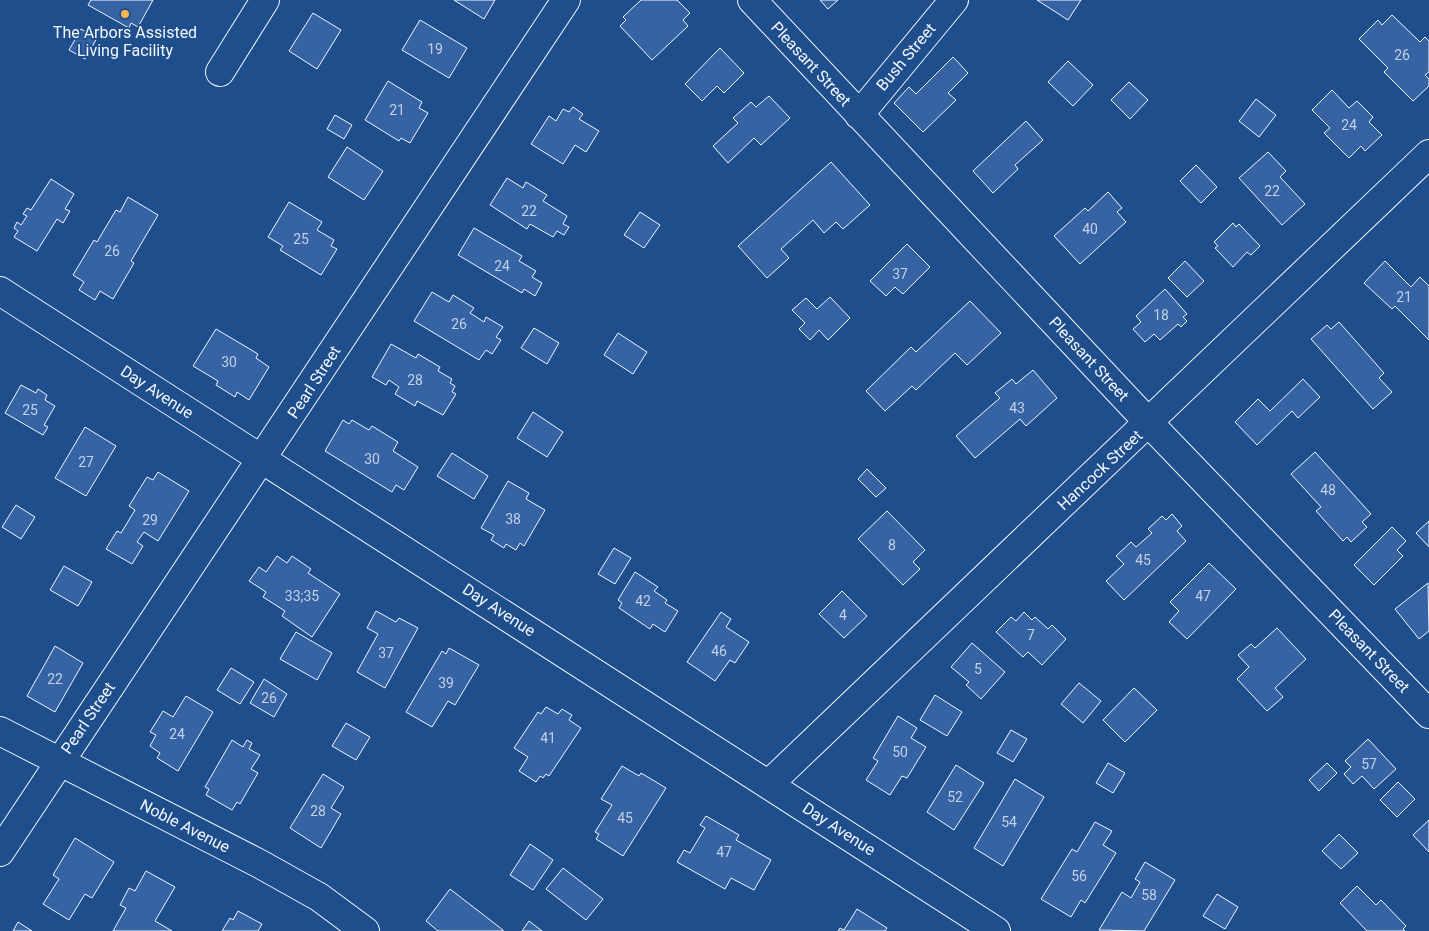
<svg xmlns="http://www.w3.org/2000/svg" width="1429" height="931" font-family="Roboto,sans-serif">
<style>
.building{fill:#3563a3;stroke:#f2f6ff}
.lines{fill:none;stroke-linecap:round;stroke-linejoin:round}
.minor-casing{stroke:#f2f6ff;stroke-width:30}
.minor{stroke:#1f4e8c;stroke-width:28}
.poi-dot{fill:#ffb74d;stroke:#1f4e8c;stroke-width:2}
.labels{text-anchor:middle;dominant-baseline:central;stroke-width:4;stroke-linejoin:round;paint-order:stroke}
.number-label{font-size:14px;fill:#c3d1e8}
.poi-label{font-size:16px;fill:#f2f6ff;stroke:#1f4e8c}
.street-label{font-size:16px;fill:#f2f6ff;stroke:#1f4e8c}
</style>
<rect width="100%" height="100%" fill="#1f4e8c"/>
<!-- building -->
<g class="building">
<polygon points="91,0 153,0 138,27 131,23 129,28 88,5"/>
<polygon points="454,0 495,0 484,19"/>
<polygon points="641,0 677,0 690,13 683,20 688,26 652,60 620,26 626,20 623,17"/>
<polygon points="820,0 838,0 828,9"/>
<polygon points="1037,0 1081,0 1068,20"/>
<polygon points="313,13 341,30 317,69 289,51"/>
<polygon points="1392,15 1420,42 1425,37 1429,41 1429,72 1425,75 1429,79 1429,86 1413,101 1384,72 1388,68 1359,39 1378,20 1382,25"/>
<polygon points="420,20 467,48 449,78 402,50"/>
<polygon points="81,29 97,38 85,59 69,50"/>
<polygon points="720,48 744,73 724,93 717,86 702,101 685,84"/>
<polygon points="953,57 968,73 948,93 956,100 923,132 894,103 909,87 916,94"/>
<polygon points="1068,61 1093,85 1073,106 1048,82"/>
<polygon points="388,81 422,102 419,108 428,113 410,143 401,138 399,141 365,120"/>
<polygon points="1129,82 1148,100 1130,119 1111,100"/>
<polygon points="1332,90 1349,108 1357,101 1373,117 1369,122 1382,135 1365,151 1361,146 1349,158 1324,133 1330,128 1312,110"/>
<polygon points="769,96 790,118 761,145 754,138 728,163 713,146 738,123 733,118 751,102 756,107"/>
<polygon points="1256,99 1276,115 1259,137 1239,121"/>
<polygon points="573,107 583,114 579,119 599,131 586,152 575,145 563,164 531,144 549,116 556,121 563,109 569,112"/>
<polygon points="335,115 352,125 344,139 327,129"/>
<polygon points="1026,121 1043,140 1015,165 1018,169 993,193 973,171"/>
<polygon points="347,147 383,171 364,200 328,177"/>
<polygon points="1268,152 1286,171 1280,177 1305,204 1282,225 1239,178"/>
<polygon points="831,162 870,205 843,229 836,222 824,233 813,220 781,249 789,258 767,278 738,246"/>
<polygon points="1196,165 1217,187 1201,203 1180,181"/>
<polygon points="507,178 523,188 526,182 547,195 543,201 567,216 563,224 569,227 564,235 557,231 553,237 530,224 527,229 490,205"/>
<polygon points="51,179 74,194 65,209 70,211 63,223 57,219 37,251 14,237 18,231 14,228 17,222 21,225 27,216 23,214 27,208 31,210"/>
<polygon points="1108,192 1122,208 1117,212 1126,222 1080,264 1054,236 1085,208 1088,211"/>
<polygon points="128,197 158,215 131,261 134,263 113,299 100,291 95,300 79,290 84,282 73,275 94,240 97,242 116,210 120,212"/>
<polygon points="289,202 322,222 317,230 334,240 331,246 337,249 321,275 280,250 283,246 268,237"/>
<polygon points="640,212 660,225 644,248 624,235"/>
<polygon points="1233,223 1236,227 1239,224 1260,246 1251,255 1247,252 1233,267 1215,248 1218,246 1214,242"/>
<polygon points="474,228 522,256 519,261 536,271 532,277 542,283 535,296 524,289 522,293 458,255"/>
<polygon points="907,244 930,267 903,294 895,287 886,296 870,281"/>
<polygon points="1185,261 1204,281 1187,297 1168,278"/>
<polygon points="1385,261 1411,287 1420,277 1429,286 1429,340 1395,306 1392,309 1364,283"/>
<polygon points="1165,289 1187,314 1183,317 1187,321 1181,327 1178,324 1160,340 1154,334 1145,342 1133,329 1141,322 1136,316"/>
<polygon points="432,292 449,302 453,295 474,308 470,313 484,322 486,317 503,327 496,337 501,340 492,354 486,350 479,360 414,321"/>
<polygon points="830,297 850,318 828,340 819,330 810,340 799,329 805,323 792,310 806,298 817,309"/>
<polygon points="970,301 1001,333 967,365 955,353 916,390 912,386 885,411 866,391 911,347 916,352"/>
<polygon points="1339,322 1384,373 1379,378 1392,392 1373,409 1311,339 1327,325 1331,329"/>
<polygon points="534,328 559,343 547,364 521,348"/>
<polygon points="216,329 258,354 256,358 269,367 249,400 237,392 235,397 216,385 218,381 193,366"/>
<polygon points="618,333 647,352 633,374 604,355"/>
<polygon points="391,344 416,358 418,354 440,367 438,371 452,379 450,383 455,386 452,392 456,394 443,415 417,401 415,406 395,394 399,387 389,380 386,385 372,377"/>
<polygon points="1033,370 1057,398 1026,426 1020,419 975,458 956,436 1000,398 995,393 1012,379 1016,384"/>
<polygon points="1303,379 1320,397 1298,418 1292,411 1257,445 1235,422 1258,399 1270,411"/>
<polygon points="21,385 36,393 38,389 47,395 45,400 55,406 44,425 48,427 43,435 5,413"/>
<polygon points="533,412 563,432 547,457 517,438"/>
<polygon points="343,420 349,424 352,420 369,430 372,426 398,442 393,451 418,467 404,490 396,485 392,492 325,451"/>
<polygon points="85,427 116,446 86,496 55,478"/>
<polygon points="1315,452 1371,514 1362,522 1367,527 1351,542 1347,537 1343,541 1316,511 1321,507 1291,474"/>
<polygon points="452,453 488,476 474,499 437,476"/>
<polygon points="867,469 886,488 876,497 858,479"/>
<polygon points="158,472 189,491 158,541 144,532 137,542 143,546 132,564 106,549 117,531 121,533 135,510 129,506 147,477 153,480"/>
<polygon points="508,481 529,493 526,499 545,510 524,546 520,543 516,550 506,544 504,548 491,540 494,535 481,528"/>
<polygon points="16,505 35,517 21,539 2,527"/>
<polygon points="887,511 925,550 913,562 920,569 903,585 858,539"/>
<polygon points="1172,514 1182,526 1177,531 1186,541 1124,600 1106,581 1124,564 1116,556 1131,542 1136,547 1152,533 1148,529 1162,516 1166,520"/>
<polygon points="1429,521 1429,547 1416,533"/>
<polygon points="1392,527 1406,541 1397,550 1403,556 1374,585 1354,565"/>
<polygon points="614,548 631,558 615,584 598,574"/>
<polygon points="277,556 287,563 292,556 311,569 308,573 340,594 312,637 282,616 285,611 263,597 266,592 249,581 259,567 266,572"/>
<polygon points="1209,563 1236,589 1187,639 1169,622 1179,611 1170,602"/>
<polygon points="64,566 92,582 78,606 50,590"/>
<polygon points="635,572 658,587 654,591 667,600 665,603 678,611 665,632 653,624 650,629 619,608 622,603 618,600"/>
<polygon points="1428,583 1429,631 1419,639 1395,609"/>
<polygon points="842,591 867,616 844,638 819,614"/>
<polygon points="376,611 396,622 399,618 418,628 385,688 357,672 378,634 367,628"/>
<polygon points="721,612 731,619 726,627 749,642 735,663 730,660 715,681 687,662"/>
<polygon points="1024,612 1032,620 1035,617 1048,629 1052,625 1066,639 1042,665 1028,652 1023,657 996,632 1011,617 1016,621"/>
<polygon points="1277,628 1306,659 1275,688 1283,697 1267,711 1237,679 1249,667 1238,655 1251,644 1255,648"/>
<polygon points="296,632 332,653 317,680 280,659"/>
<polygon points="972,643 1005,672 981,699 966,685 969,682 951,667"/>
<polygon points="55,646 83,663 55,712 27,696"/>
<polygon points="449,648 479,665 455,705 448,701 432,727 406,712 442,651 446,654"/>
<polygon points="231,668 254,682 240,704 217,690"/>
<polygon points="264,679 287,694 274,717 250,703"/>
<polygon points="1079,683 1101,701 1083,723 1061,704"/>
<polygon points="1134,688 1157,710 1125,742 1103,720"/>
<polygon points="935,695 962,712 947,736 920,720"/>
<polygon points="186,696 213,712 178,771 157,758 160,753 150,746 156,735 150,732 163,711 173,717"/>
<polygon points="546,707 558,714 562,709 572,715 569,720 581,728 549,776 546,774 543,778 540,776 536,782 519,771 528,757 514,748 538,712 541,714"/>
<polygon points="898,716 917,728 911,738 926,747 907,778 902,776 890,795 866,780 878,761 873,758"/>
<polygon points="346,723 370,737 356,760 332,746"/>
<polygon points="1011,730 1027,739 1013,762 997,753"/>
<polygon points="1368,739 1396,769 1374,789 1362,776 1353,784 1344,774 1351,767 1345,761"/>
<polygon points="232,740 243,747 247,740 252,743 249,749 260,755 251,769 258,773 240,804 237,802 232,810 206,795 209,789 205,787"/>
<polygon points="1108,763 1125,773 1113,793 1096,783"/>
<polygon points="1327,763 1337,773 1319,791 1309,780"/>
<polygon points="956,765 984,783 954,830 927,812"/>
<polygon points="622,766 639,776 641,773 666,788 623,856 596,839 599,834 595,832 612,805 601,799"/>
<polygon points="323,774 344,787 331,808 341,814 321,848 290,828"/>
<polygon points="1015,779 1044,797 1003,866 974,848"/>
<polygon points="1398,782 1415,799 1397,817 1380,800"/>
<polygon points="706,816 739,835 736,840 771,860 754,890 731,878 725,889 677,862 684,850 690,853 705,828 700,825"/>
<polygon points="1429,820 1429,852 1413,835"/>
<polygon points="1095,822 1112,831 1103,845 1116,853 1085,903 1081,900 1071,917 1041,899 1072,849 1077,852"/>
<polygon points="1339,834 1358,853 1341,869 1322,851"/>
<polygon points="75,838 114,862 92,898 85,894 69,920 43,904 59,879 53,875"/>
<polygon points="530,844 553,860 533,890 510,875"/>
<polygon points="1145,862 1175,880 1144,931 1099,930 1122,892 1131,898 1140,882 1135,879"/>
<polygon points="563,868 603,899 586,920 546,889"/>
<polygon points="146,871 175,887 155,921 172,931 113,931 126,908 120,905 129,888 135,891"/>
<polygon points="1357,886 1376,905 1381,900 1406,926 1403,929 1405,931 1367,931 1340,903"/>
<polygon points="450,889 503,930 503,931 438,931 426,921"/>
<polygon points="1217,894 1238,907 1225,929 1203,916"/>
<polygon points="857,909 887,928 885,931 838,931 840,928 844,930"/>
<polygon points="238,911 262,924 258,931 222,931 230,918 233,920"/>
<polygon points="529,921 542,931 522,931"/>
<polygon points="18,922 32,931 13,931"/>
</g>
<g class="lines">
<defs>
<g id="minor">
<polyline points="752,0 1149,423 1429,714"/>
<polyline points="220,72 265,0"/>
<polyline points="859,115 954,0"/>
<polyline points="0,291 996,931"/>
<polyline points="0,731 260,864 319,897 365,931"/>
<polyline points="769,784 1429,154"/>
<polyline points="0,852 566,0"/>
</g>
</defs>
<!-- minor casing -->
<use href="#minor" class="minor-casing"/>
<!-- minor -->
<use href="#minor" class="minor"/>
</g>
<!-- markers -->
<circle class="poi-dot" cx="125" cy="14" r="5"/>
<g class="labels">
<!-- number labels -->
<g class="number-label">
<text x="435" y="49">19</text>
<text x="1402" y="55">26</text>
<text x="397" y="110">21</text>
<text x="1349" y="125">24</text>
<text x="1272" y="191">22</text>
<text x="529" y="211">22</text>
<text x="1090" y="229">40</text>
<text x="301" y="239">25</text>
<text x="112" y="251">26</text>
<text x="502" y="266">24</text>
<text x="900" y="274">37</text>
<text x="1404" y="297">21</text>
<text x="1161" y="315">18</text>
<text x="459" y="324">26</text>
<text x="229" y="362">30</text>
<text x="415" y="380">28</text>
<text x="1017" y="408">43</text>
<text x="30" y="410">25</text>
<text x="372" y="459">30</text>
<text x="86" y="462">27</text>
<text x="1328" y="490">48</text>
<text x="513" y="519">38</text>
<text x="150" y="520">29</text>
<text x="892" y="545">8</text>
<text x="1143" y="560">45</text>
<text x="302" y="596">33;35</text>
<text x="1203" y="596">47</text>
<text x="643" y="601">42</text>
<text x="843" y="615">4</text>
<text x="1031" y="635">7</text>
<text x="719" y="651">46</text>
<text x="386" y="653">37</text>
<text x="978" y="669">5</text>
<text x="55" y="679">22</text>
<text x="446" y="683">39</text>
<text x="269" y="698">26</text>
<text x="177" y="734">24</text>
<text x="548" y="738">41</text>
<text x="900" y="752">50</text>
<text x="1369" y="764">57</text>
<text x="955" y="797">52</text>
<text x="318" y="811">28</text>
<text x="625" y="818">45</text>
<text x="1009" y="822">54</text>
<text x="724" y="852">47</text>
<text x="1079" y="876">56</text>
<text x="1149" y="895">58</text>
</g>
<!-- poi labels -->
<g class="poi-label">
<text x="125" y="32">The Arbors Assisted<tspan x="125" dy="18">Living Facility</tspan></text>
</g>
<!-- street labels -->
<g class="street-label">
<text transform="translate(906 57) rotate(-50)">Bush Street</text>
<text transform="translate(811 64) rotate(47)">Pleasant Street</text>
<text transform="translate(1089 359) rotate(47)">Pleasant Street</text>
<text transform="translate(314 382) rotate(-57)">Pearl Street</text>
<text transform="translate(157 392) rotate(33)">Day Avenue</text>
<text transform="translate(1100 470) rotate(-43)">Hancock Street</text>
<text transform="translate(499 610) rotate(33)">Day Avenue</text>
<text transform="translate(1369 651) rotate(46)">Pleasant Street</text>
<text transform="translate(88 718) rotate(-56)">Pearl Street</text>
<text transform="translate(185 826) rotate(27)">Noble Avenue</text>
<text transform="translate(839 829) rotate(33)">Day Avenue</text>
</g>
</g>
</svg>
